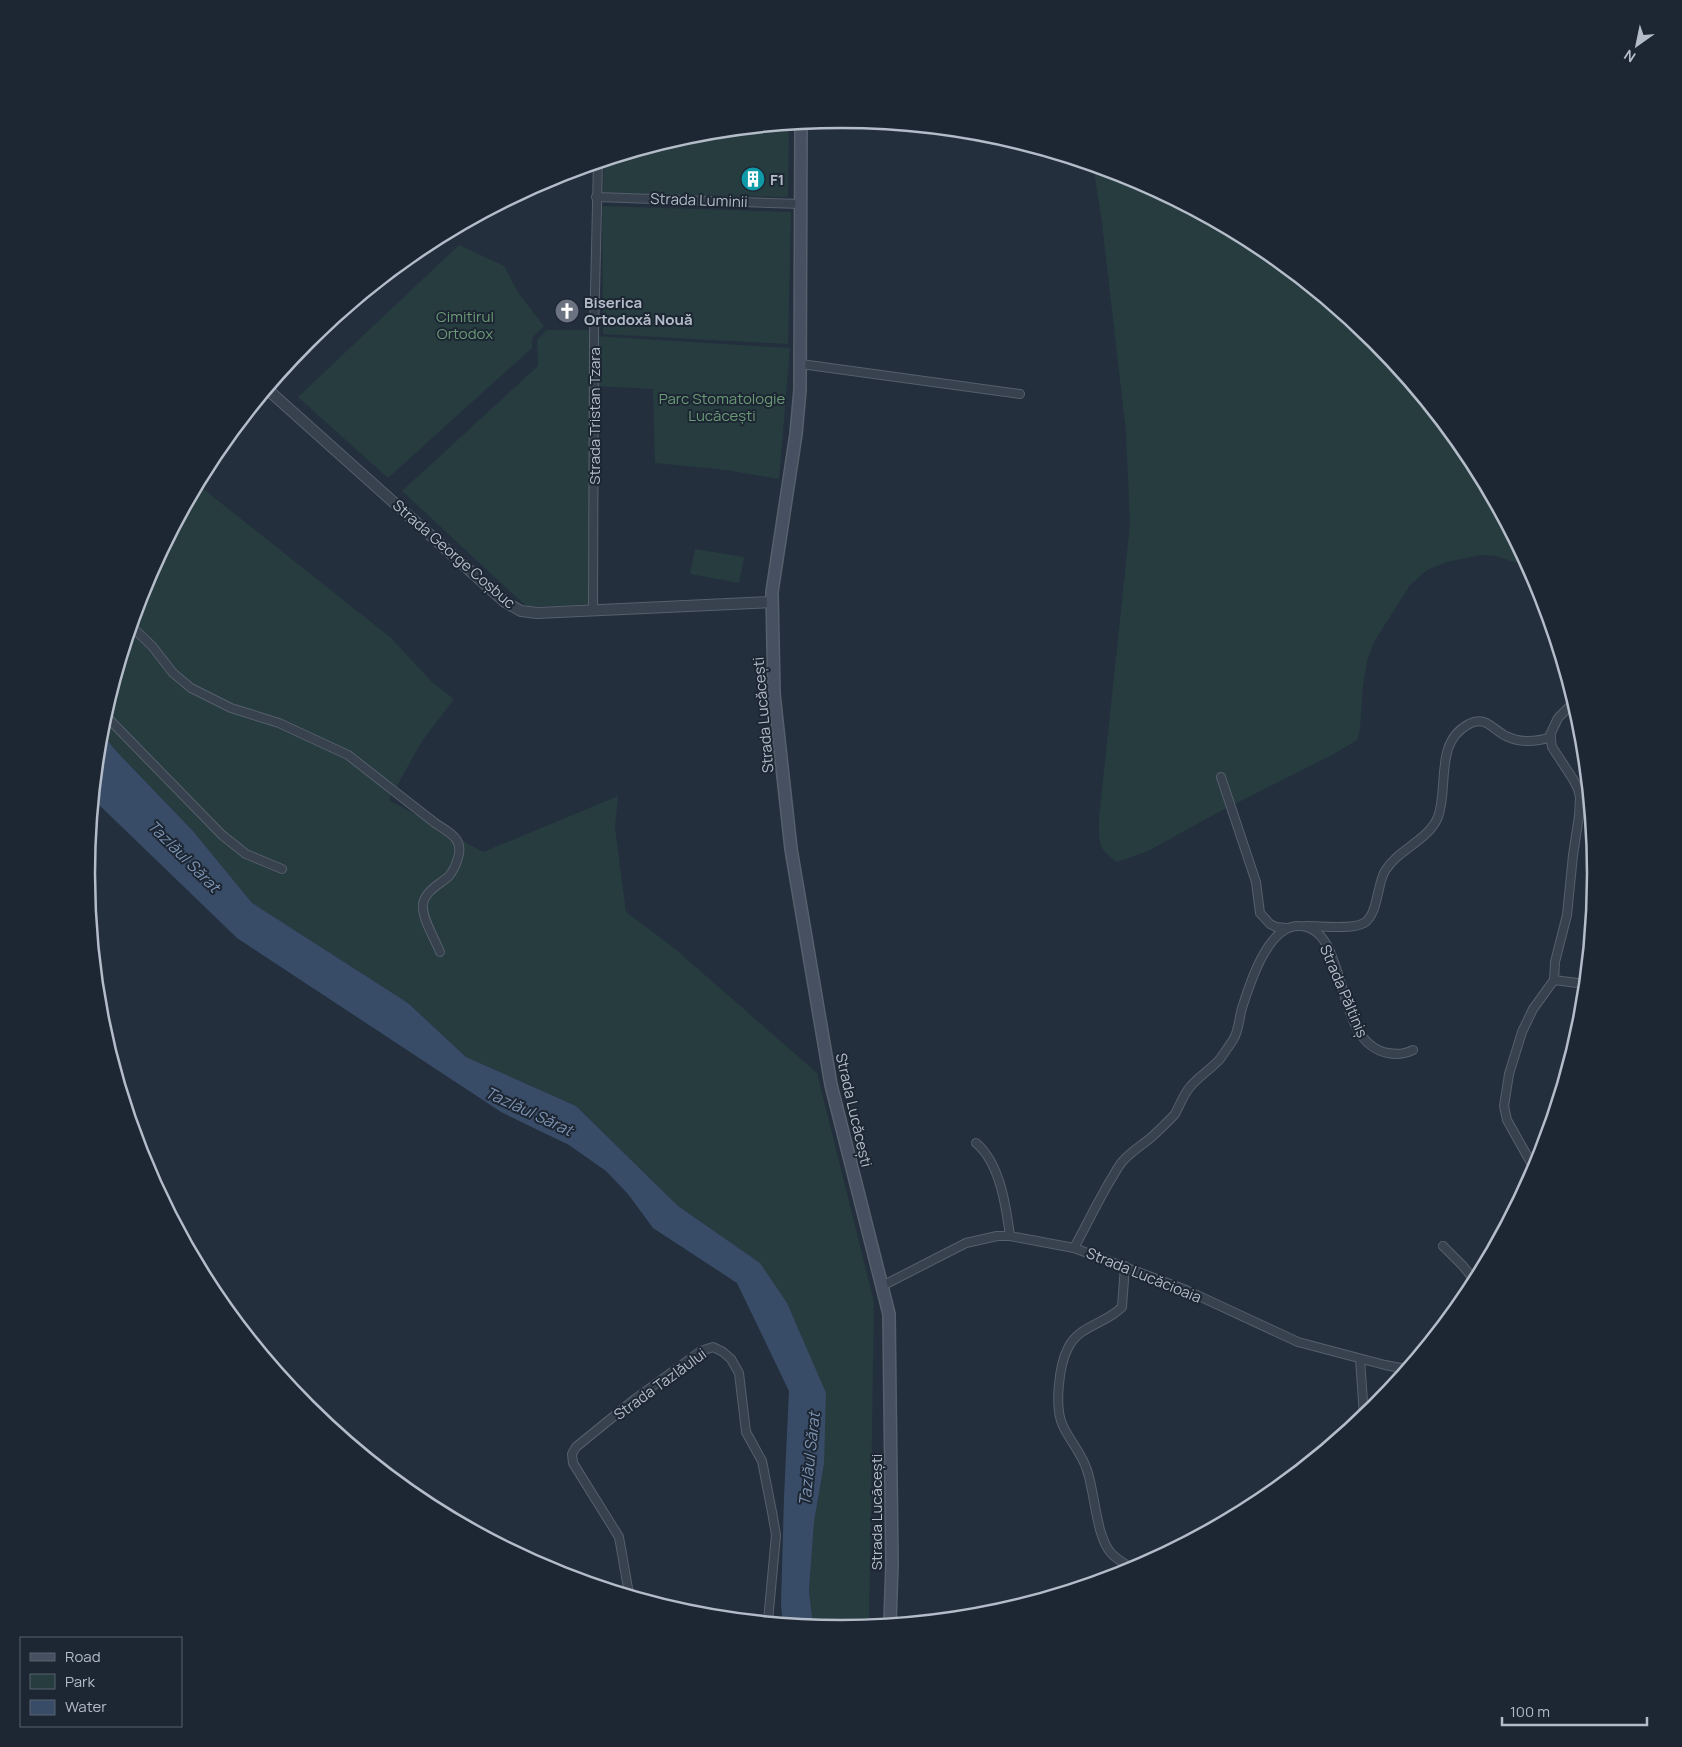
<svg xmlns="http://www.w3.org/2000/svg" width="1682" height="1747" font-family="Manrope,sans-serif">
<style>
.green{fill:#263c3f}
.water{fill:#394c67}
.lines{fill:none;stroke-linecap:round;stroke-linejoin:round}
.minor-casing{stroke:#565f6c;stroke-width:10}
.tertiary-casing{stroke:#565f6c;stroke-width:12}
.secondary-casing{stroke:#565f6c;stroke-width:14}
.minor{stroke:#38414e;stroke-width:8}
.tertiary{stroke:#38414e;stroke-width:10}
.secondary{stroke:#465061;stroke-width:11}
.labels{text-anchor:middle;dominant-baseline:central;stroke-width:4;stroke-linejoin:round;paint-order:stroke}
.poi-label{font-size:15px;font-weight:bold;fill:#b4bcc9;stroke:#1d2633;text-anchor:start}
.street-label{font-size:15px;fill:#b4bcc9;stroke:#1d2633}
.park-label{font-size:15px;fill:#6b9a76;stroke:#1d2633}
.water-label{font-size:16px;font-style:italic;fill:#7c92b1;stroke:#1d2633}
.rim{fill:none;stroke:#b4bcc9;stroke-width:2.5}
</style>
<rect width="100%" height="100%" fill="#242f3e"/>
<!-- green -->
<g class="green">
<polygon points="789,124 788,197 603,193 604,161 694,133"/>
<path d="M1093 165 1130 176 1261 246 1375 340 1469 454 1531 572 1517 563 1496 556 1481 555 1447 562 1427 570 1410 585 1374 642 1367 661 1363 685 1360 729 1357 740 1334 754 1219 812 1148 851 1117 862C1097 849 1099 841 1099 818L1130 525 1126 432 1102 223Z"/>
<polygon points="602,206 791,212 788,344 603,334"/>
<polygon points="459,245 504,266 519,294 544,326 532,338 532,348 388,478 298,397"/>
<polygon points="546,330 592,330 593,604 527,607 402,491 538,366 537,340"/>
<polygon points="594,336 790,348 779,479 726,470 655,463 653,389 594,386"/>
<polygon points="197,484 390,637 433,683 454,699 422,741 389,800 483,852 618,796 615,828 626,912 674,948 817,1073 874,1302 869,1625 841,1628 813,1625 809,1591 814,1522 824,1464 760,1263 678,1206 576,1106 466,1057 408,1003 252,903 193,831 119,754 100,732 144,584"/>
<polygon points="695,549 744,557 739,583 690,574"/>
</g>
<!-- water -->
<polygon class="water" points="100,732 119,754 193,831 252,903 408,1003 466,1057 576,1106 678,1206 760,1263 787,1303 826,1393 824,1464 814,1522 809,1591 813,1625 783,1623 781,1605 784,1498 789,1391 737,1283 653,1228 628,1194 606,1171 569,1145 501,1112 237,938 94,800"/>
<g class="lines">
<defs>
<g id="minor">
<polyline points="596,197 801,204"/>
<polyline points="801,364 1020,394"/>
<polyline points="593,610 594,336 598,162"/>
<path d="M131 626 152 646 173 673 191 688 231 708 279 723 348 755 435 823C450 833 464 839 458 858 456 865 453 871 449 876 440 884 425 891 423 904 421 917 435 939 440 952"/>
<polyline points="104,714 222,835 246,854 282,869"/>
<polyline points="1221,777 1256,882 1260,913 1270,924 1276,927 1286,928"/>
<path d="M1307 926C1322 926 1352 930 1364 923 1378 915 1377 884 1385 871 1398 849 1428 841 1438 817 1449 787 1434 742 1469 724 1486 715 1493 730 1506 736 1520 743 1536 742 1551 737"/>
<polyline points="1554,980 1585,984"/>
<path d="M976 1143C1000 1163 1006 1206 1010 1236"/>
<polyline points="1534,1171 1530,1161 1507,1120 1504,1106 1509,1074 1522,1032 1533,1009 1554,980 1555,962 1567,915 1573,855 1579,816 1580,797 1578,789 1573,779 1552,747 1550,735 1558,718 1574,702"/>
<polyline points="1443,1246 1463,1266 1475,1281"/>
<path d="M1074 1248C1086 1226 1097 1203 1110 1181 1114 1175 1117 1168 1122 1162 1131 1151 1146 1143 1156 1133 1162 1127 1170 1120 1175 1114 1180 1105 1183 1095 1190 1087 1198 1077 1211 1069 1220 1059 1224 1053 1229 1046 1233 1040 1239 1031 1239 1018 1242 1008 1250 983 1268 925 1299 926 1350 926 1332 1044 1388 1053 1398 1055 1405 1054 1413 1050"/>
<path d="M1125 1266 1122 1307C1106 1324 1079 1325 1068 1348 1059 1365 1054 1408 1063 1426 1070 1441 1082 1454 1087 1470 1095 1493 1096 1536 1111 1553 1117 1560 1126 1564 1133 1569"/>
<polyline points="882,1286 966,1243 997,1236 1010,1236 1074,1248 1186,1290 1298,1342 1385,1365 1406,1369"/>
<polyline points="1360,1359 1364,1416"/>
<polyline points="629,1594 619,1537 573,1463 572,1454 576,1447 635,1399 701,1351 713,1347 723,1352 731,1359 739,1373 746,1432 762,1461 772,1512 776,1535 768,1621"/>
</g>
<polyline id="tertiary" points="267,389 505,602 521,611 537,613 772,602"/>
<polyline id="secondary" points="801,123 800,390 796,434 772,592 774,694 791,849 831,1085 889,1314 892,1564 890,1623"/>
</defs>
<!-- minor casing -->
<use href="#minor" class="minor-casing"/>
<!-- tertiary casing -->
<use href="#tertiary" class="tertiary-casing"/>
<!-- secondary casing -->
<use href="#secondary" class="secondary-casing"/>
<!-- minor -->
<use href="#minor" class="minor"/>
<!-- tertiary -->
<use href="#tertiary" class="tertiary"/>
<!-- secondary -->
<use href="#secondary" class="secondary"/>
</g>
<!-- icons -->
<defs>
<symbol id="building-disc" viewBox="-11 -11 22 22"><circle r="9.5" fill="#0f9aa8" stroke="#1d2633"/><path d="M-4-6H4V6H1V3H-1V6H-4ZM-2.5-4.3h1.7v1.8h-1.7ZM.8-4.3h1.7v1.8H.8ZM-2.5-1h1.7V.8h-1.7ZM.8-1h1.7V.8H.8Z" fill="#fff"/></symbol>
<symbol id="church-disc" viewBox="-11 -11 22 22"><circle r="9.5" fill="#6b7280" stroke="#1d2633"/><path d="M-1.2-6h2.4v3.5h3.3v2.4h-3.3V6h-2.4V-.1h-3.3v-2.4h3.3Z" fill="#fff"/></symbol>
</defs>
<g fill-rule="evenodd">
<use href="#building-disc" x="739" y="165" width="28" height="28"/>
<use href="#church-disc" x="553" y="297" width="28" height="28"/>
</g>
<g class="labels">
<!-- poi labels -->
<g class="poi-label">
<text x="770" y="179">F1</text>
<text x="584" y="302">Biserica<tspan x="584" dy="17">Ortodoxă Nouă</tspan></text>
</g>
<!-- street labels -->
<g class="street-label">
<text transform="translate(699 200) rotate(2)">Strada Luminii</text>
<text transform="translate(594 416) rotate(-90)">Strada Tristan Tzara</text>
<text transform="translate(454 554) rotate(41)">Strada George Coșbuc</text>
<text transform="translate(763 715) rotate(-95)">Strada Lucăcești</text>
<text transform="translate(1344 991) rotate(67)">Strada Păltiniș</text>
<text transform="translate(854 1110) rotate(77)">Strada Lucăcești</text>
<text transform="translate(1144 1275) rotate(22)">Strada Lucăcioaia</text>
<text transform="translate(660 1384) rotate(-36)">Strada Tazlăului</text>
<text transform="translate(876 1512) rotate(-90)">Strada Lucăcești</text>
</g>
<!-- park labels -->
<g class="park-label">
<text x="465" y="316">Cimitirul<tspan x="465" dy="17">Ortodox</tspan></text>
<text x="722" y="398">Parc Stomatologie<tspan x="722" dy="17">Lucăcești</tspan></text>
</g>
<!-- water labels -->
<g class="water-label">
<text transform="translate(184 856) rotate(45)">Tazlăul Sărat</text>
<text transform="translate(529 1111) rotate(25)">Tazlăul Sărat</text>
<text transform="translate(809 1459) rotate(-84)">Tazlăul Sărat</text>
</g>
</g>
<!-- crop -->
<path d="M0 0H1682V1747H0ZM95 874a746 746 0 1 1 1492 0a746 746 0 1 1-1492 0Z" fill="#1d2633" fill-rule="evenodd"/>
<path class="rim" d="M95 874a746 746 0 1 1 1492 0a746 746 0 1 1-1492 0Z"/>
<!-- legend -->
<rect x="20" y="1637" width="162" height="90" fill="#1d2633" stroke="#59626f"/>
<rect x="30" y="1653" width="25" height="8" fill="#465061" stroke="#59626f"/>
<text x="65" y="1662" font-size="15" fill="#b4bcc9">Road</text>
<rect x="30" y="1674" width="25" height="15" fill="#263c3f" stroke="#59626f"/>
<text x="65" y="1687" font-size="15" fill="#b4bcc9">Park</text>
<rect x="30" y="1700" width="25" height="15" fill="#394c67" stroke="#59626f"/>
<text x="65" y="1712" font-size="15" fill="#b4bcc9">Water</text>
<!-- north arrow -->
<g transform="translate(1637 45) rotate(213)" stroke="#1d2633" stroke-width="4" paint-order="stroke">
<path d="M0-4L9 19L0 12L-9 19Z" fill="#b4bcc9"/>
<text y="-8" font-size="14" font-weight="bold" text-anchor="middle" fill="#b4bcc9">N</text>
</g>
<!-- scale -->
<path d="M1502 1717v8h145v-8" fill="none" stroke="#b4bcc9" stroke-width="2.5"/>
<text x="1510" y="1717" font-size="15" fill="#b4bcc9" stroke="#1d2633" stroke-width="4" paint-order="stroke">100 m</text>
</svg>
